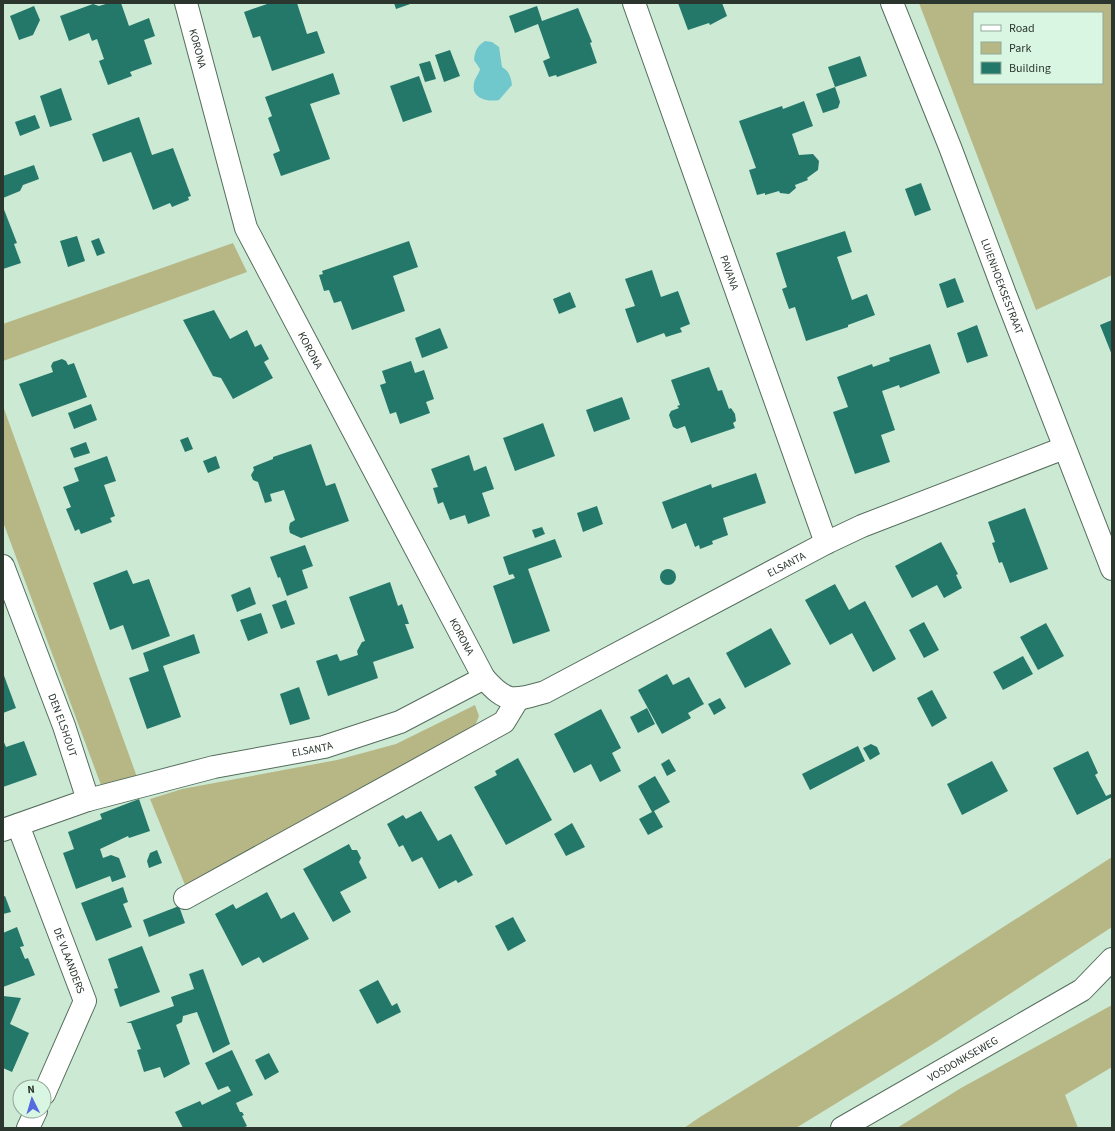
<svg xmlns="http://www.w3.org/2000/svg" width="1115" height="1131" font-family="'Source Sans 3',sans-serif">
<style>
.green{fill:#b7b785;fill-rule:evenodd}
.water{fill:#70c7cc}
.building{fill:#237869}
.lines{fill:none;stroke-linecap:round;stroke-linejoin:round}
.minor-casing{stroke:#546d5c;stroke-width:24}
.major-casing{stroke:#546d5c;stroke-width:24}
.minor{stroke:#fff;stroke-width:22}
.major{stroke:#fff;stroke-width:22}
.labels{text-anchor:middle;dominant-baseline:central;stroke-width:4;stroke-linejoin:round;paint-order:stroke}
.street-label{font-size:11px;fill:#2b362e;stroke:#d9f6e2}
</style>
<rect width="100%" height="100%" fill="#cce9d4"/>
<!-- green -->
<g class="green">
<path d="M919 3H1112V275L1036 310ZM974 13H1102V83H974Z"/>
<polygon points="233,243 247,272 3,361 3,324"/>
<polygon points="3,406 137,777 101,785 3,522"/>
<polygon points="475,705 479,716 474,728 185,885 150,799 182,789 337,760 396,744"/>
<polygon points="1112,857 1112,927 933,1044 796,1128 684,1128 700,1117 901,993"/>
<polygon points="1112,1005 1112,1067 1065,1095 1078,1128 897,1128 961,1088"/>
</g>
<!-- water -->
<path class="water" d="M485 41 492 42 499 47 502 67C509 71 511 77 512 85L499 100C489 102 471 99 474 84 474 79 479 74 480 69L474 60C475 51 477 46 485 41Z"/>
<!-- building -->
<g class="building">
<polygon points="109,3 121,3 129,26 149,18 155,36 144,40 152,64 130,72 132,76 108,85 99,61 104,59 97,39 92,41 89,33 69,41 60,16 93,4 99,6"/>
<polygon points="270,3 297,3 307,34 317,31 325,53 272,71 260,36 253,38 244,12"/>
<polygon points="394,3 413,3 396,9"/>
<polygon points="678,3 722,3 727,16 710,25 709,23 688,30"/>
<polygon points="34,6 40,20 33,35 19,40 10,16"/>
<polygon points="537,6 542,21 578,8 592,42 590,43 597,63 557,77 556,75 549,77 543,61 550,58 538,24 515,33 509,16"/>
<polygon points="450,50 460,76 444,82 435,55"/>
<polygon points="860,56 867,76 835,87 828,67"/>
<polygon points="430,61 436,79 425,82 419,64"/>
<polygon points="333,73 340,94 310,104 330,159 281,176 273,154 280,151 268,118 272,116 265,97"/>
<polygon points="419,76 432,112 403,122 390,86"/>
<polygon points="835,87 840,102 838,108 823,113 816,94"/>
<polygon points="61,88 72,120 50,127 40,96"/>
<polygon points="804,101 813,126 792,134 799,155 813,154 819,161 818,170 807,178 808,180 795,185 796,188 789,194 780,193 779,191 765,195 765,193 757,195 749,170 756,168 739,121 782,106 783,109"/>
<polygon points="35,115 40,128 20,136 15,122"/>
<polygon points="139,117 152,155 173,148 191,196 188,197 189,200 172,207 170,203 153,210 131,152 103,162 92,134"/>
<polygon points="34,165 39,179 23,185 20,191 3,198 3,176"/>
<polygon points="921,183 931,210 915,216 905,189"/>
<polygon points="3,207 17,243 14,244 21,263 3,269"/>
<polygon points="845,231 852,252 837,257 852,300 867,294 875,315 848,325 848,327 806,341 795,307 789,309 782,289 787,287 776,253"/>
<polygon points="77,236 85,261 68,267 60,241"/>
<polygon points="99,238 105,253 97,256 91,241"/>
<polygon points="409,241 418,267 393,276 405,311 352,330 341,301 334,303 329,290 324,291 319,275 323,274 322,271"/>
<polygon points="652,270 661,297 678,291 690,324 680,328 682,332 666,337 664,333 637,343 625,309 635,306 625,279"/>
<polygon points="955,278 964,302 947,308 939,284"/>
<polygon points="570,292 576,307 559,314 553,299"/>
<polygon points="214,310 230,339 247,330 255,347 261,344 269,359 264,362 273,378 233,399 221,378 213,376 183,320"/>
<polygon points="1112,320 1112,355 1100,325"/>
<polygon points="977,325 988,356 967,363 957,333"/>
<polygon points="440,328 448,348 422,358 415,338"/>
<polygon points="930,344 940,373 900,388 899,385 882,391 895,430 881,435 890,462 855,474 833,412 848,407 837,377 872,364 873,367 890,361 889,358"/>
<polygon points="62,359 66,361 68,365 74,363 87,397 32,417 19,384 53,372 51,366 53,362"/>
<polygon points="411,361 415,373 424,370 434,399 426,402 430,413 400,424 396,412 390,414 380,385 386,383 382,371"/>
<polygon points="709,367 718,391 722,390 729,409 731,408 735,414 736,421 733,423 735,428 691,443 685,426 677,429 673,427 669,415 671,411 679,408 677,406 680,405 671,380"/>
<polygon points="622,397 630,419 594,432 586,410"/>
<polygon points="91,404 97,420 74,429 68,413"/>
<polygon points="543,423 555,456 515,471 503,438"/>
<polygon points="188,437 193,449 185,452 180,440"/>
<polygon points="86,442 90,453 74,458 70,448"/>
<polygon points="311,444 326,486 335,483 349,521 301,538 290,533 289,528 290,523 295,520 284,490 270,494 272,501 265,503 258,482 253,480 251,475 254,470 253,467 273,459 273,457"/>
<polygon points="469,455 474,471 486,466 494,489 482,493 490,516 468,524 465,515 450,520 443,502 438,504 433,488 438,487 431,469"/>
<polygon points="107,456 116,481 104,485 115,516 110,518 112,522 81,534 79,529 75,531 66,509 71,507 63,487 79,481 74,468"/>
<polygon points="216,456 220,468 208,473 203,461"/>
<polygon points="756,473 766,503 723,518 728,535 712,541 713,544 700,549 699,545 695,547 686,523 672,529 662,502 711,484 712,488"/>
<polygon points="597,506 603,524 583,532 577,513"/>
<polygon points="1025,508 1048,569 1010,583 1002,562 999,563 992,543 995,542 988,522"/>
<polygon points="542,527 545,534 535,538 532,530"/>
<polygon points="555,539 562,557 528,569 550,631 513,644 493,586 515,578 513,574 509,575 503,557"/>
<polygon points="941,542 958,574 956,575 962,588 944,598 937,585 912,598 895,566"/>
<polygon points="305,545 313,566 302,570 308,588 287,596 280,577 278,578 270,557"/>
<circle cx="668" cy="577" r="8"/>
<polygon points="127,570 133,584 149,579 170,636 132,650 123,625 110,630 93,583"/>
<polygon points="390,582 398,606 402,604 408,621 409,624 405,624 414,648 373,662 378,678 328,696 316,661 337,654 340,661 358,655 357,651 362,642 365,641 349,597"/>
<polygon points="835,584 849,610 865,601 896,659 873,672 852,633 830,645 805,600"/>
<polygon points="250,587 256,604 237,612 231,595"/>
<polygon points="286,600 295,624 281,629 272,605"/>
<polygon points="261,613 268,633 248,641 240,620"/>
<polygon points="924,622 939,650 924,658 909,630"/>
<polygon points="1046,623 1064,656 1038,670 1020,637"/>
<polygon points="771,628 791,664 745,688 726,653"/>
<polygon points="194,634 200,653 163,666 181,717 147,729 129,678 149,671 143,653"/>
<polygon points="1023,656 1033,674 1003,690 993,672"/>
<polygon points="3,673 16,708 3,713"/>
<polygon points="667,674 673,685 689,677 704,704 688,713 691,718 662,734 638,690"/>
<polygon points="299,687 310,719 290,725 280,694"/>
<polygon points="932,690 947,718 932,727 917,698"/>
<polygon points="720,698 726,708 714,715 708,704"/>
<polygon points="647,708 655,724 638,733 630,717"/>
<polygon points="601,709 621,748 612,753 621,771 600,782 591,764 574,773 554,734"/>
<polygon points="3,740 6,747 24,741 37,775 3,787"/>
<polygon points="871,744 877,747 880,754 870,760 863,748"/>
<polygon points="858,746 865,761 810,790 802,774"/>
<polygon points="1088,751 1098,773 1095,775 1106,796 1111,794 1112,797 1077,815 1053,768"/>
<polygon points="518,758 552,820 506,845 474,787 497,775 495,771"/>
<polygon points="669,759 676,771 667,776 661,764"/>
<polygon points="992,761 1008,791 962,815 947,784"/>
<polygon points="655,776 670,802 654,811 663,827 648,835 639,819 652,812 638,786"/>
<polygon points="139,799 150,831 129,838 128,836 100,849 103,858 111,855 119,858 126,877 112,882 110,876 76,889 63,853 74,849 68,832 102,819 100,814"/>
<polygon points="421,811 438,841 451,834 473,875 458,883 456,880 439,889 422,857 412,862 403,845 399,847 387,824 403,815 406,819"/>
<polygon points="572,823 585,847 566,856 554,834"/>
<polygon points="349,844 352,850 357,850 361,858 359,862 367,878 340,892 351,912 333,922 303,869"/>
<polygon points="157,850 162,863 149,868 147,861 150,853"/>
<polygon points="123,887 128,902 123,904 132,927 96,941 81,903"/>
<polygon points="267,892 281,919 294,912 309,939 263,963 259,957 242,966 215,914 233,904 236,909"/>
<polygon points="5,896 11,912 3,914 3,897"/>
<polygon points="179,906 185,923 149,937 143,920"/>
<polygon points="513,917 526,941 508,951 495,926"/>
<polygon points="17,927 24,946 20,947 25,959 28,958 35,975 3,987 3,933"/>
<polygon points="142,946 160,992 120,1007 114,989 118,988 108,959"/>
<polygon points="203,969 230,1044 213,1053 197,1012 183,1016 182,1022 176,1025 190,1064 164,1078 160,1067 144,1072 137,1050 141,1049 131,1023 126,1023 174,1006 171,997 194,989 189,974"/>
<polygon points="378,980 392,1006 397,1003 401,1012 377,1024 359,990"/>
<polygon points="3,996 21,998 10,1024 29,1033 12,1072 3,1068"/>
<polygon points="232,1050 253,1095 236,1103 240,1112 242,1112 244,1115 242,1116 247,1126 243,1128 183,1128 175,1112 200,1101 202,1105 231,1091 228,1086 218,1090 205,1063"/>
<polygon points="269,1053 279,1072 265,1080 255,1060"/>
</g>
<g class="lines">
<defs>
<g id="minor">
<path id="s1" d="M186 3 246 228 484 678C507 704 513 701 545 692L826 543 862 526 1064 448"/>
<path id="s2" d="M634 3 826 543"/>
<path id="s3" d="M892 3 950 147 1005 294 1112 569"/>
<path id="s4" d="M3 566 64 726 88 800 3 830"/>
<path id="s5" d="M88 800 214 767 324 747 400 722 484 678"/>
<path id="s6" d="M18 825 85 1001 44 1094"/>
<polyline points="185,898 504,722 518,699"/>
<polyline points="28,1128 36,1111"/>
</g>
<g id="major">
<path id="s7" d="M842 1128 1082 990 1112 959"/>
</g>
</defs>
<!-- minor casing -->
<use href="#minor" class="minor-casing"/>
<!-- major casing -->
<use href="#major" class="major-casing"/>
<!-- minor -->
<use href="#minor" class="minor"/>
<!-- major -->
<use href="#major" class="major"/>
</g>
<g class="labels">
<!-- street labels -->
<g class="street-label">
<text stroke="none"><textPath href="#s1" startOffset="47">KORONA</textPath></text>
<text stroke="none"><textPath href="#s2" startOffset="286">PAVANA</textPath></text>
<text stroke="none"><textPath href="#s3" startOffset="304">LUIENHOEKSESTRAAT</textPath></text>
<text stroke="none"><textPath href="#s1" startOffset="371">KORONA</textPath></text>
<text stroke="none"><textPath href="#s1" startOffset="1084">ELSANTA</textPath></text>
<text stroke="none"><textPath href="#s1" startOffset="695">KORONA</textPath></text>
<text stroke="none"><textPath href="#s4" startOffset="170">DEN ELSHOUT</textPath></text>
<text stroke="none"><textPath href="#s5" startOffset="230">ELSANTA</textPath></text>
<text stroke="none"><textPath href="#s6" startOffset="145">DE VLAANDERS</textPath></text>
<text stroke="none"><textPath href="#s7" startOffset="139">VOSDONKSEWEG</textPath></text>
</g>
</g>
<!-- border -->
<rect width="1115" height="1131" fill="none" stroke="#2b362e" stroke-width="8"/>
<!-- legend -->
<rect x="973" y="12" width="130" height="72" fill="#d9f6e2" stroke="#93a99a"/>
<rect x="981" y="25" width="20" height="6" fill="#ffffff" stroke="#93a99a"/>
<text x="1009" y="32" font-size="12" fill="#2b362e">Road</text>
<rect x="981" y="42" width="20" height="12" fill="#b7b785" stroke="#93a99a"/>
<text x="1009" y="52" font-size="12" fill="#2b362e">Park</text>
<rect x="981" y="62" width="20" height="12" fill="#237869" stroke="#93a99a"/>
<text x="1009" y="72" font-size="12" fill="#2b362e">Building</text>
<!-- north arrow -->
<g transform="translate(32 1099) rotate(355)"><circle r="19" fill="#d9f6e2" stroke="#93a99a"/>
<path d="M0-3L7 15L0 10L-7 15Z" fill="#536ae0"/>
<text y="-6" font-size="11" font-weight="bold" text-anchor="middle" fill="#2b362e">N</text>
</g>
</svg>
